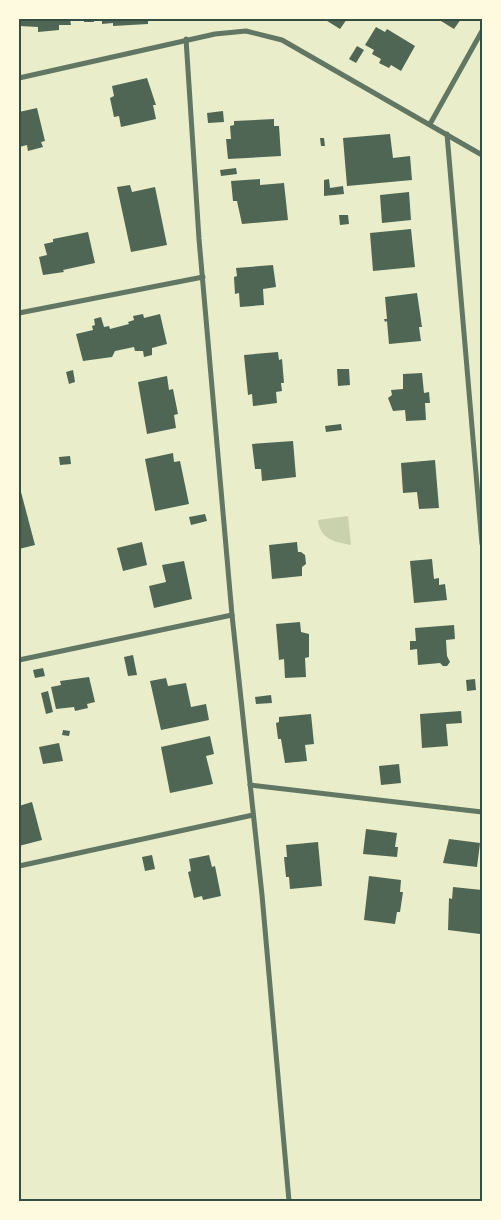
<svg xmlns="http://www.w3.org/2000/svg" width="501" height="1220" font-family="Mulish,sans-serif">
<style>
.green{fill:#cad2ad}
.building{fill:#4f6655}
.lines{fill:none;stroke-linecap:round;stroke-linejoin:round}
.minor{stroke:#617663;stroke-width:5}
.neatline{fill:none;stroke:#344e41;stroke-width:2}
</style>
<rect width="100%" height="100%" fill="#e9edc9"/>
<!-- green -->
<path class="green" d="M348 516 351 545C334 542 320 539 318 520Z"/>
<!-- building -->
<g class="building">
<polygon points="19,19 70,19 71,25 59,25 59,30 38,32 38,27 19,26"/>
<rect x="84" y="19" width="10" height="3"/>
<polygon points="102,19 148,19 148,24 113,26 113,23 102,24"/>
<polygon points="324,19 347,19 340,29"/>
<polygon points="442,19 461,19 454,29 441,21"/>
<polygon points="376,27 385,32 387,29 415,46 401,71 391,65 389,68 379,63 381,59 372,54 374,50 365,45"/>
<polygon points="357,46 364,50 356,63 349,59"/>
<polygon points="147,78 156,105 153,105 156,119 121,127 119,116 114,117 110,98 114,96 112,86"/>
<polygon points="37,108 45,141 41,142 43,147 28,151 27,145 19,147 19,112"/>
<polygon points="223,111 224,122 208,123 207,113"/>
<polygon points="274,119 274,126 279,126 281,156 228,159 226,139 231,139 230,126 234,125 234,121"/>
<polygon points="390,134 393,158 410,156 412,180 347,186 343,138"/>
<polygon points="320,138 324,138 325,146 321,146"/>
<polygon points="236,168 237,174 221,176 220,170"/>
<polygon points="260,179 260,185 284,183 288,220 242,224 237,201 233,201 231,181"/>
<polygon points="329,179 330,188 343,186 344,194 324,196 324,180"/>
<polygon points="130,185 132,192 155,187 167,245 131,252 117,187"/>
<polygon points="409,192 411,220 382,223 380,195"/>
<polygon points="339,215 348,215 349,224 340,225"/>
<polygon points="411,229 415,267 373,271 370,233"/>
<polygon points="88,232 95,263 63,270 64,272 43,275 39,257 47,255 44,244 53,242 53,239"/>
<polygon points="273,265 276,287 263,289 264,305 240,307 239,293 235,294 234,277 237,276 236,268"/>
<polygon points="417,293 422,327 419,327 421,341 389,344 387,321 385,322 384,319 387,319 385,297"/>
<polygon points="143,314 144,318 160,314 167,344 152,348 152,355 144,357 143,351 135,351 134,347 115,351 112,357 83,361 76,334 93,330 92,326 95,325 94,319 101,317 104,327 109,326 110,329 129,324 128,322 134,320 133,316"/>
<polygon points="278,352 279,360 282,359 284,383 281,383 282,391 276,392 277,403 253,406 252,394 248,395 244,355"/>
<polygon points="337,369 349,369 350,385 338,386"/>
<polygon points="73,370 75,382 69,384 66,372"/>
<polygon points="422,373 424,393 429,392 430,403 425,403 426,420 406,421 405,410 393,411 388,398 392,395 391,390 403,389 403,374"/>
<polygon points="167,376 169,390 173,389 178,414 174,415 176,428 147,434 138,382"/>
<polygon points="341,424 342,430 326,432 325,426"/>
<polygon points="293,441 296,477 262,481 261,469 255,469 252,444"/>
<polygon points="173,453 174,462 180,461 189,504 155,511 145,459"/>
<polygon points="70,456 71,464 60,465 59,457"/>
<polygon points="435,460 439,508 419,509 417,492 403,493 401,463"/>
<polygon points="21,492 35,545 19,549 19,493"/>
<polygon points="205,514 207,521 191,525 189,517"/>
<polygon points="142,542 147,565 123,571 117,548"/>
<polygon points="297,542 298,552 301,552 305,555 306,564 302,567 302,576 272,579 269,545"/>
<polygon points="432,559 434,579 439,578 439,585 445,584 447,600 414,603 410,561"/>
<polygon points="184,561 192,599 154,608 149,586 166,582 162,565"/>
<polygon points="300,622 301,632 309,634 309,657 305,658 306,677 285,678 284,659 279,660 276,624"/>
<polygon points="454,625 455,639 446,640 447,656 450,662 447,666 443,666 440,663 418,665 417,649 410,650 410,641 416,641 415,628"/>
<polygon points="133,655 137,675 128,676 124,657"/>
<polygon points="43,668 45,676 35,678 33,670"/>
<polygon points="89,677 95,702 87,704 88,708 75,711 74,707 56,709 51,687 61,685 60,681"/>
<polygon points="166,678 168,686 186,683 191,707 206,704 209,720 161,730 150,681"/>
<polygon points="475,679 476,690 467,691 466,680"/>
<polygon points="48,691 53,712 46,714 41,693"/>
<polygon points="271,695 272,703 256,704 255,697"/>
<polygon points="461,711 462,723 446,724 448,746 422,748 420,714"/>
<polygon points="311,714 314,744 305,745 307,761 285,763 281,739 278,739 276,723 279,722 279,717"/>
<polygon points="63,730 70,731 69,736 62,735"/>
<polygon points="210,736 214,754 206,756 213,784 170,793 161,747"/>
<polygon points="59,743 63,761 43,764 39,747"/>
<polygon points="399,764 401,783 381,785 379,766"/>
<polygon points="32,802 42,840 19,846 19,806"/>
<polygon points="366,829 397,833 395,847 398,847 397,857 363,854"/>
<polygon points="449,839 480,843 477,867 443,863"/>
<polygon points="318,842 322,886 290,889 289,877 286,877 284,857 287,857 286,845"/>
<polygon points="152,855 155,869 145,871 142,857"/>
<polygon points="209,855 212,867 215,866 221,896 203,900 202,896 194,898 188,872 191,871 189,859"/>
<polygon points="369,876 401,880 400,892 403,892 400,912 397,912 395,924 364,920"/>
<polygon points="453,887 482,890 480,934 448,930 449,898 452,899"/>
</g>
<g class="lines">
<!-- minor -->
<g class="minor">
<polyline points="186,39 199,239 232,615 262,895 289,1201"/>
<polyline points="19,78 215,34 246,31 282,40 482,155"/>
<polyline points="430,124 482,31"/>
<polyline points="447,134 482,544"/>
<polyline points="19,313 203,277"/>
<polyline points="19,660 232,615"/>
<polyline points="250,785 482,812"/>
<polyline points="19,866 253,815"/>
</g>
</g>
<!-- border -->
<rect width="501" height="1220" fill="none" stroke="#fefae0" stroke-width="40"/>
<rect x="20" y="20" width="461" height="1180" class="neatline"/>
</svg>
